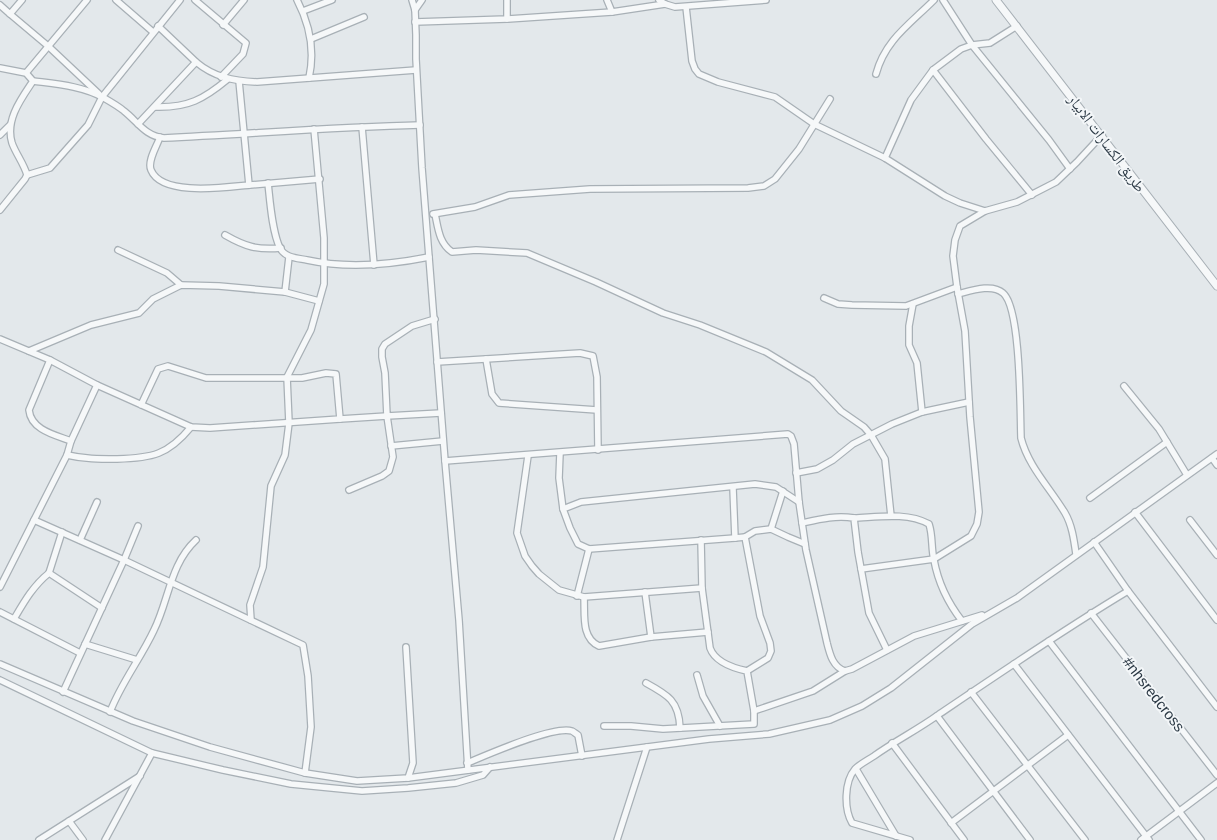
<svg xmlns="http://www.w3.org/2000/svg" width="1217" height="840" font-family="Helvetica,'Noto Naskh Arabic',sans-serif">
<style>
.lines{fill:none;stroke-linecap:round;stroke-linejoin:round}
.minor-casing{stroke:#a8b0b6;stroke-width:8}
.tertiary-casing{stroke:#a8b0b6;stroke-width:9}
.minor{stroke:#f6f8f9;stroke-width:5.5}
.tertiary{stroke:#f6f8f9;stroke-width:7}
.labels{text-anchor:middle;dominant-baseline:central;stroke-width:4;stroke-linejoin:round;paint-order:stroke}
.street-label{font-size:15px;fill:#2a3844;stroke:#f3f6f8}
</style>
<rect width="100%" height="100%" fill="#e3e8eb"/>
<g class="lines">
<defs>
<g id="minor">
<polyline points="116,0 153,32"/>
<polyline points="195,0 246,43 243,54 221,77"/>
<path d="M297 0C310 25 315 51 309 78"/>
<path d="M412 0 415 10 416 35V59L422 168 445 461 788 434 791 436 794 444 799 502 806 550 827 643C830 655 833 667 845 671L852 669 914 636 982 615"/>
<polyline points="507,0 507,19"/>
<polyline points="607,0 612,12 665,4"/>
<polyline points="659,0 665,4 675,7 766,0"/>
<polyline points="943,0 972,45 1049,140 1070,169"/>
<polyline points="0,5 10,14 22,0"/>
<polyline points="686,7 692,61 695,69 699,74 718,82 775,97 814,124 885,158 945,196 960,203 985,211 1017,202 1056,182 1077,162 1102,135"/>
<polyline points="415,10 422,0"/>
<polyline points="303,11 332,0"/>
<polyline points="10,14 48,46 99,94"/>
<polyline points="415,22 507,19 612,12"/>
<polyline points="223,25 244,0"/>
<polyline points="1017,26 990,43 972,45 961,49 933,70 986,139 1032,195"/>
<polyline points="311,39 364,17"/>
<path d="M196 62C214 77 233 81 257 82L416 70"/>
<path d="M0 68 26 73 33 81C56 84 83 86 104 98 111 102 118 106 124 111 138 122 145 136 164 138 249 134 334 127 420 125"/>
<polyline points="26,73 87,0"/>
<path d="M876 74C885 40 910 24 934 0"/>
<polyline points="239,81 249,185"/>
<path d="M155 107C188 108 204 99 228 79"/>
<polyline points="138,124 196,62 158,26"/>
<polyline points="362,127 374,265"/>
<polyline points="0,135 10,125"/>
<path d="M160 137C157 146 147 161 151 170 162 197 227 187 250 185 273 183 296 181 320 179"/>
<polyline points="885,158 911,100 933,70"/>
<polyline points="27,175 50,168 88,125 102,97 180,0"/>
<path d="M268 183C270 201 272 232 280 248 285 258 297 258 307 260 348 269 389 265 429 257"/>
<path d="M0 210 25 179 27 175C24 164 16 154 12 143 5 120 21 99 33 81"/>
<polyline points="433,214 475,207 509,195 590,189 748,188 764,186 775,179 799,149 830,99"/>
<path d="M435 214C438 228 439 243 452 252L476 250 527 253 596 282 663 313 700 325 766 352 812 380 841 411 864 427 871 435 885 459 891 516"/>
<path d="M225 235C246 247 257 250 281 248"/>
<polyline points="118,250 167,273 181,285"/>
<polyline points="285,292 289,257"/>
<path d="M958 294C970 291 992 283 1003 293 1021 308 1020 411 1021 438 1028 466 1050 488 1065 513 1072 525 1074 540 1076 554"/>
<polyline points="824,298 838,304 852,305 906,306 957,287"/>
<polyline points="913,304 909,326 909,345 917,363 922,412"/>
<polyline points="435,319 412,326 385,344 382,349 382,357 385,373 387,416 441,413"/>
<polyline points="0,339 50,360 97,385 191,427 210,428 340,419 336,374 326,373 302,378 206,378 168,366 158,369 141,405"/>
<polyline points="29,351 91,325 139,313 153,299 181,285 219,286 285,292 319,301"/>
<polyline points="486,359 492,394 499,403 597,410"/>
<path d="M50 360 29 410C31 430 55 435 71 441"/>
<polyline points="437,362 580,353 593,356 597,377 598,450"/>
<polyline points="1124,386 1159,429 1187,475"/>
<polyline points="340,419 387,416 393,457 389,471 382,476 349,490"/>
<polyline points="391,446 443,441"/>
<polyline points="560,453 559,478 563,509"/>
<path d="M67 455C84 459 99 459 117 459 152 458 168 455 191 427"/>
<polyline points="528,456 517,533 525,556 532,566 539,574 559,590 584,597 702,588"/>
<polyline points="1212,458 1217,465"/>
<polyline points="445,461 459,620 468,770"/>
<polyline points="796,473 817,469 833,460 853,444 892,424 922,412 969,402"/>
<polyline points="733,488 735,538"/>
<polyline points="1090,498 1167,442"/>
<polyline points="799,502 776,487 755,484 581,502 563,509 570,528 578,544 589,549 735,538 745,537 755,531 771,529 788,537 805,544"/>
<polyline points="1135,512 1217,620"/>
<path d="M854 518C878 517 907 512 929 524 933 536 931 548 934 560 938 582 948 603 962 621"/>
<polyline points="34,520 124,560 303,645 308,676 311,727 305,773"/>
<polyline points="1190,520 1217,555"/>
<path d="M802 523C820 519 836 515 854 518L858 552 869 613 887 650"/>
<polyline points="771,529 783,491"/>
<polyline points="745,537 760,616 770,643 771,651 768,658 747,671"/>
<polyline points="80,540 97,502"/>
<path d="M701 540 702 588 710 648C715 662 733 668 747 671L754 711 813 691 845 671"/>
<polyline points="861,569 934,559 971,536 977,524 979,512 970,417 965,331 957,287 953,256 955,240 960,226 985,211"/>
<polyline points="49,573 62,532"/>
<polyline points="0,587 67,455 71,441 97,385"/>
<polyline points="1128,591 1217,707"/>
<polyline points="645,592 651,637"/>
<polyline points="577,596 589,549"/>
<path d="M584 597C585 615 581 638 599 646L651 637 708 632"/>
<polyline points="0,612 80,653"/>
<polyline points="1091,613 1217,775"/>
<path d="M14 619C24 602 33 586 49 573L102 608"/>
<polyline points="251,620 250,605 263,567 271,486 285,455 289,423 287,377 311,330 324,284 324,238 314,129"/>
<polyline points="1049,641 1201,840"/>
<polyline points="85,644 137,660"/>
<polyline points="406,647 413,763 408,778"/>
<polyline points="0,664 133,721 210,747 305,773 357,781 408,778 709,739 769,734 830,720 862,706 891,688 972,624 1017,598 1217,454"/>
<polyline points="1014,664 1149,840"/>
<polyline points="697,675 703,696 720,726"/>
<polyline points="0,680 152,753 223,770 291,784 362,791 408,788 456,783 483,775 490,767"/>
<path d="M646 683C668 695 679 701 680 728"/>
<polyline points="63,692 124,560 138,526"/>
<polyline points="971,692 1085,840"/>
<path d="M110 712C121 683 141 658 154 630 169 600 170 564 196 540"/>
<polyline points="937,716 1030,840"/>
<polyline points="604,726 631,726 663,729 754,724 754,711"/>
<polyline points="892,743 964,840"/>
<path d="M467 763C487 755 554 725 572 731 574 732 576 734 578 735L582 756"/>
<polyline points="856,769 896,836"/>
<polyline points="69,821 83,840"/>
<polyline points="951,823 1068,735"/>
<polyline points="39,840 140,776"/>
<polyline points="105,840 152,753"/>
<polyline points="617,840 647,747"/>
<path d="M910 840 852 823C844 809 844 782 855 769 860 764 868 760 874 756 895 741 917 730 938 715 1000 673 1063 630 1128 591L1094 542"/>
<polyline points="1141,840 1217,783"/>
</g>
<polyline id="tertiary" points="996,0 1217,286"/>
</defs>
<!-- minor casing -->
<use href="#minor" class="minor-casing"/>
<!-- tertiary casing -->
<use href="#tertiary" class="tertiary-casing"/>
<!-- minor -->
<use href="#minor" class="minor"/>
<!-- tertiary -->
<use href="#tertiary" class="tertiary"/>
</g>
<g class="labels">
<!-- street labels -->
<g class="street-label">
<text transform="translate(1107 143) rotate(53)">طريق الكسارات الابيار</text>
<text transform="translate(1154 694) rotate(52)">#nhsredcross</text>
</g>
</g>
</svg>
